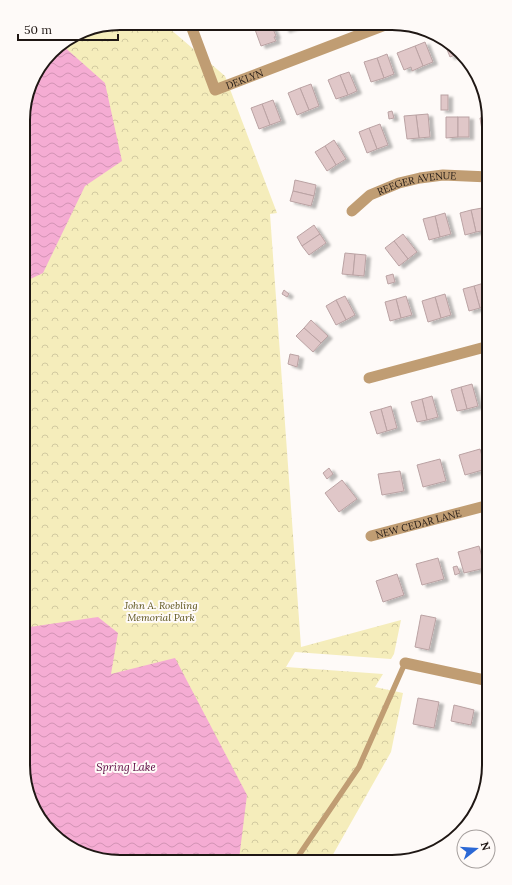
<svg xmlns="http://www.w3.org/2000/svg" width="512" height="885" font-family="Lora,serif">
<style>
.park{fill:url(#park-crowns)}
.water{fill:url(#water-waves)}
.building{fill:#e0c7c8;stroke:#baa2a3;filter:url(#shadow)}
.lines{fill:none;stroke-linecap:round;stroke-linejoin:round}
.lane{stroke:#c09d73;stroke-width:5.5}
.street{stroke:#c09d73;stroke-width:11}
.labels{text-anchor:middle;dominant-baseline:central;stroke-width:4;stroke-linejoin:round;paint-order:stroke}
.street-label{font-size:10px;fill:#1f1714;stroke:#fefaf8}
.park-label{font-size:10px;font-style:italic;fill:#5c531a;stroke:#fefaf8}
.water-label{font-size:11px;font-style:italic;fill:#5a043e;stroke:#fefaf8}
.rim{fill:none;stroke:#1f1714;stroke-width:2}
</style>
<defs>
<pattern id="park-crowns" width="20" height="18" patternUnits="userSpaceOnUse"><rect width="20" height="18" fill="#f5edbb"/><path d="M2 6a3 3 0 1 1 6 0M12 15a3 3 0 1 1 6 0" fill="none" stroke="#d2caa0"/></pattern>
<pattern id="water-waves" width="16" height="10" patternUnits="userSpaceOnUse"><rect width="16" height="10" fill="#f5acd3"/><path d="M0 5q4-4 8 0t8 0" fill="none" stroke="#d293b4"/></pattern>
<filter id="shadow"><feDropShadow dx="4.5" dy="2.5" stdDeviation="1" flood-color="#0004"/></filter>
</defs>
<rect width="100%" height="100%" fill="#fefaf8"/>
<!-- park -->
<polygon class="park" points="120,23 163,23 225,76 277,213 270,214 301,647 401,620 394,654 391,659 295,652 286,667 383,674 375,687 403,693 391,752 331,858 107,861 56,838 28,796 23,765 24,108 33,77 56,47 83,30"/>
<!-- water -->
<g class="water">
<polygon points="61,44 105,83 122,161 85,186 43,273 24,282 24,108 33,77 56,47"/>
<polygon points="98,617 118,633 111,674 175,658 247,795 239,859 107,861 56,838 28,796 23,765 23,628"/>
</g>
<!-- building -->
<g class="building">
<polygon points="253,24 271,24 276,36 274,37 276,41 261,46"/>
<polygon points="283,24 300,24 300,25 285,30"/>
<polygon points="425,42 433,62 423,66 415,46"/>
<polygon points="444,42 456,47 460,53 450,57"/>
<polygon points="415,46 423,66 412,71 411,67 404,70 397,53"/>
<polygon points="387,54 394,74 384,78 377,58"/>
<polygon points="377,58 384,78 371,82 364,62"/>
<polygon points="349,72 357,91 348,95 340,75"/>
<polygon points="340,75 348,95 336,99 328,80"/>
<polygon points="311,84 319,106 309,110 300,88"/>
<polygon points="300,88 309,110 297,115 288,93"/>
<rect x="441" y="95" width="7" height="15"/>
<polygon points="273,100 281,121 270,125 262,104"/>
<polygon points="262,104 270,125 259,129 251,108"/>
<polygon points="392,111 394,118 389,119 388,112"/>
<polygon points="428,114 430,137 419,138 416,115"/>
<polygon points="416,115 419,138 407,139 404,116"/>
<polygon points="488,116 489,141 484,142 480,118"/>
<polygon points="446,117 458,117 458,137 446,138"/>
<rect x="458" y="117" width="11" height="20"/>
<polygon points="380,124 388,145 377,149 369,128"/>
<polygon points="369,128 377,149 367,153 359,132"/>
<polygon points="334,140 346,159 336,165 325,146"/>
<polygon points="325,146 336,165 327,171 315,152"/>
<polygon points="295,180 316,185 314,196 293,191"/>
<polygon points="293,191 314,196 311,206 290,201"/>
<polygon points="482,208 487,230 476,232 471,210"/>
<polygon points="471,210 476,232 465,235 460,213"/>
<polygon points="445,213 451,234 440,237 435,216"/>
<polygon points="435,216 440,237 429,240 423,219"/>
<polygon points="314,225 320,234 302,246 297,237"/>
<polygon points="320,234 326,243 309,255 302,246"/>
<polygon points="403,234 417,252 408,259 394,241"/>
<polygon points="394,241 408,259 399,266 385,248"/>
<polygon points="345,253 355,254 353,275 342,274"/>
<polygon points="355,254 366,255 364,276 353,275"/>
<polygon points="393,274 395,282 388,284 386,276"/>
<polygon points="484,283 489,300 489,305 480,308 474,286"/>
<polygon points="474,286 480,308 469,311 463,289"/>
<polygon points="284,290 289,294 287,297 282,294"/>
<polygon points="445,294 451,315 441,318 435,297"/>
<polygon points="345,296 355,315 346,320 336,300"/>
<polygon points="406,296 412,315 401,318 396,299"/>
<polygon points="435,297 441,318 428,322 422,301"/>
<polygon points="396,299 401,318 390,321 385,302"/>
<polygon points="336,300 346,320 336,325 326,306"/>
<polygon points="311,320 328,336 321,343 304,328"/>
<polygon points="304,328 321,343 313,352 296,336"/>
<polygon points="290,354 299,356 297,367 288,364"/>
<polygon points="472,384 478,406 467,409 461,387"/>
<polygon points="461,387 467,409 457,411 451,390"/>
<polygon points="432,396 438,417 427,420 422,399"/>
<polygon points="422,399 427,420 417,422 411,402"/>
<polygon points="391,406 397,428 387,431 381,409"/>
<polygon points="381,409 387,431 377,434 370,412"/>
<polygon points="480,449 486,469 465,475 459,455"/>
<polygon points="440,459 446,481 423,487 417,465"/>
<polygon points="329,468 333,474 327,479 323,473"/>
<polygon points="400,471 404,491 382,495 378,474"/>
<polygon points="342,480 357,499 339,512 325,493"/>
<polygon points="479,546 485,568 464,573 458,552"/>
<polygon points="438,558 444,579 422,585 416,564"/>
<polygon points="457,566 460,573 455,575 453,567"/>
<polygon points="397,574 404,595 383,602 376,581"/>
<polygon points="421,615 436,618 429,650 415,647"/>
<polygon points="418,698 439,702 434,728 413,724"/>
<polygon points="454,705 474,710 471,725 451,721"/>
<polygon points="484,743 489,744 489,755 482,754"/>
</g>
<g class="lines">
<!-- lane -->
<polyline class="lane" points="297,858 359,767 405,663"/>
<!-- street -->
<g class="street">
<path id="s1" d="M190 23 215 90 385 25"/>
<path id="s2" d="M352 211 370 195 399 183 420 178 443 175 489 177"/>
<polyline points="369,378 489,346"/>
<path id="s3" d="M371 536 489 505"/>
<polyline points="405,663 489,681"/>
</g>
</g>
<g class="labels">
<!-- street labels -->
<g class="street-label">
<text stroke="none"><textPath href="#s1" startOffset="103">DEKLYN</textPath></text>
<text stroke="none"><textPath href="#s2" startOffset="73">REEGER AVENUE</textPath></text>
<text stroke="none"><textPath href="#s3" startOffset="49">NEW CEDAR LANE</textPath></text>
</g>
<!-- park labels -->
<g class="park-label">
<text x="161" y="605">John A. Roebling<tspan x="161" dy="12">Memorial Park</tspan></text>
</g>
<!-- water labels -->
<g class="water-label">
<text x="126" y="767">Spring Lake</text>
</g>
</g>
<!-- crop -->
<path d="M0 0H512V885H0ZM120 30H392A90 90 0 0 1 482 120V765A90 90 0 0 1 392 855H120A90 90 0 0 1 30 765V120A90 90 0 0 1 120 30Z" fill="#fefaf8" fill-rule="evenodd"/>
<path class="rim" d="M120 30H392A90 90 0 0 1 482 120V765A90 90 0 0 1 392 855H120A90 90 0 0 1 30 765V120A90 90 0 0 1 120 30Z"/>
<!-- north arrow -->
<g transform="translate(476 849) rotate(73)"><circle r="19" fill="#fefaf8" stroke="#a59f9d"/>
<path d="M0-3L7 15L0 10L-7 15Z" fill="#2b68d5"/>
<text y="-6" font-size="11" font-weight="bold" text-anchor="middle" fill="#1f1714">N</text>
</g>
<!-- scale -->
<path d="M18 34v6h100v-6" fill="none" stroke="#1f1714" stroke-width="2"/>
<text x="24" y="34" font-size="12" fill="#1f1714" stroke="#fefaf8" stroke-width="3" paint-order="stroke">50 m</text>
</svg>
